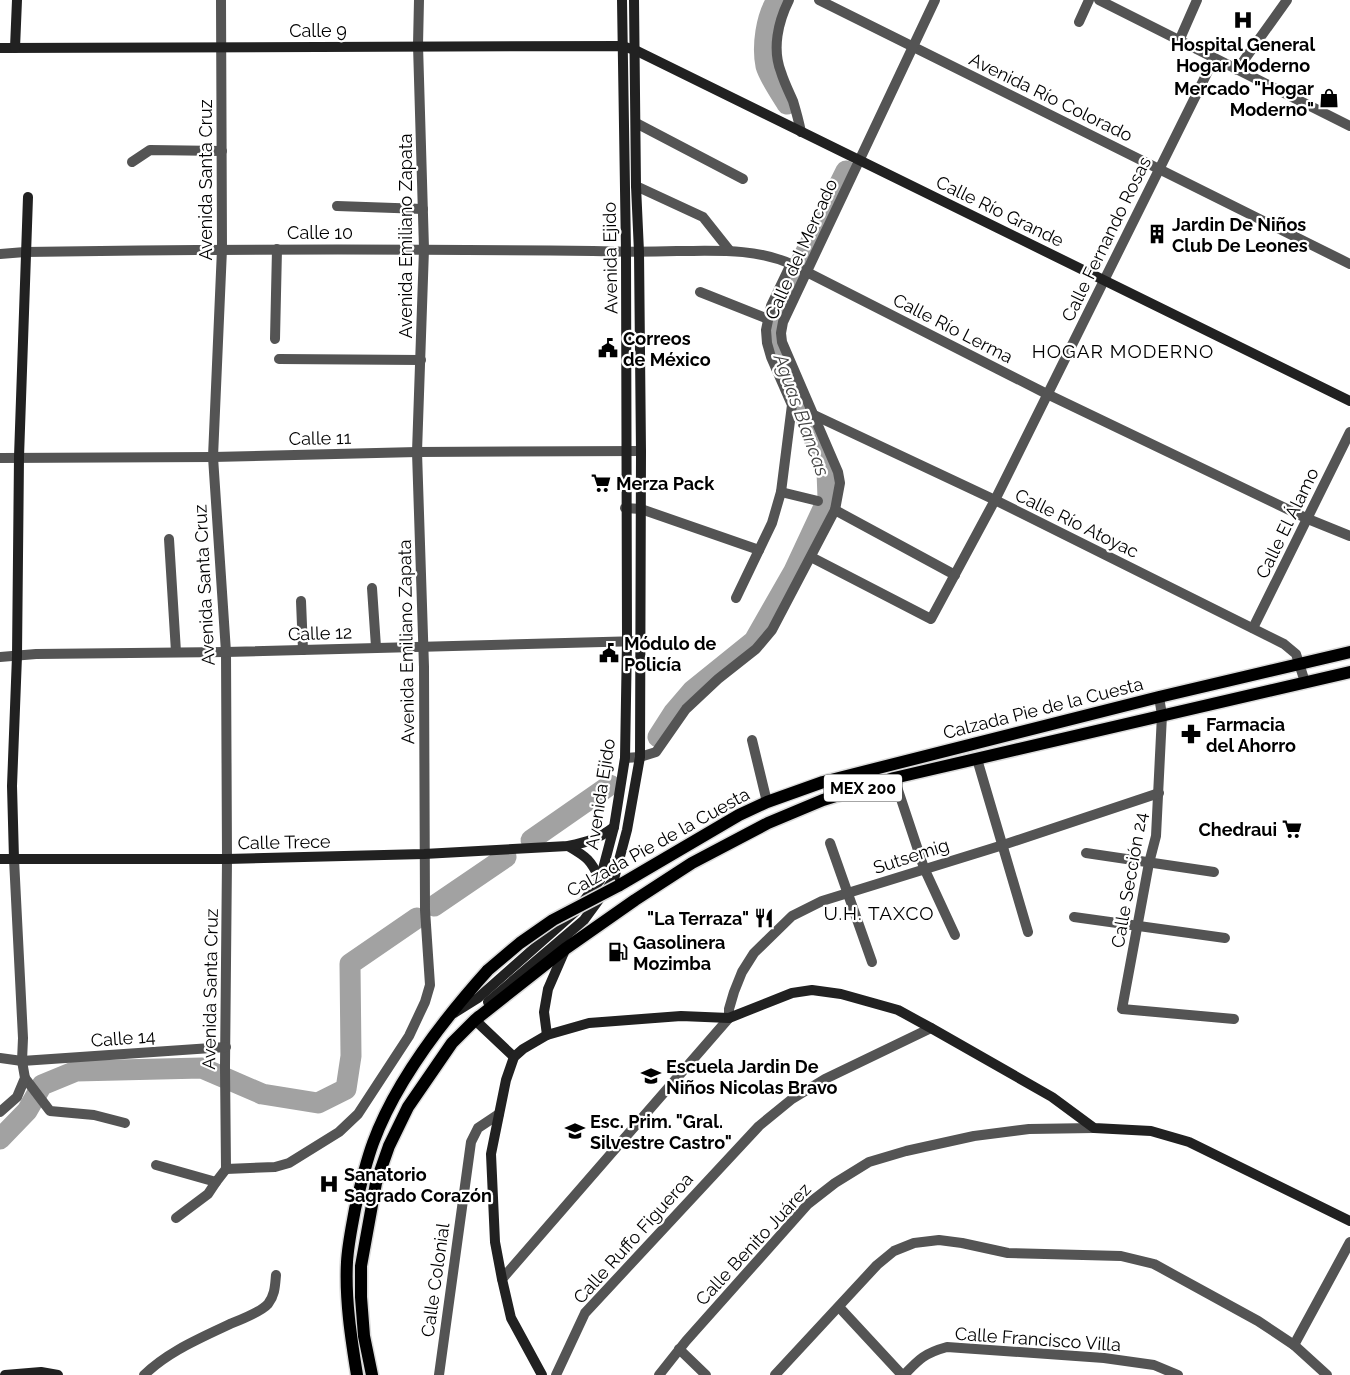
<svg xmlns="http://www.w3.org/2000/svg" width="1350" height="1375" font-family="Raleway,sans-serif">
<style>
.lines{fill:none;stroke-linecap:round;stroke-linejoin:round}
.river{stroke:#a2a2a2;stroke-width:21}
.primary-casing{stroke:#dbdbdb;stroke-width:15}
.street{stroke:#545454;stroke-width:10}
.secondary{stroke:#212121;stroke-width:10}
.primary{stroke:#000;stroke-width:12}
.primary-bridge-casing{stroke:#dbdbdb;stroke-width:15;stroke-linecap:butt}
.primary-bridge{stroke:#000;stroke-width:12}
.labels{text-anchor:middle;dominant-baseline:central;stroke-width:4.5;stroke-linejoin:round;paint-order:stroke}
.shield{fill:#fff;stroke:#4c4c4c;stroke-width:1}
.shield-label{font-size:16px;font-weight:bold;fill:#000}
.street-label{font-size:18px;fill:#000;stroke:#fff}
.poi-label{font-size:18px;font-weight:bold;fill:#000;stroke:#fff;text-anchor:start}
.neighbourhood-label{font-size:19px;letter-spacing:1px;fill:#000;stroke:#fff}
.water-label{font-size:19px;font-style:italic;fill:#434343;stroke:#fff}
</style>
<rect width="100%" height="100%" fill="#fff"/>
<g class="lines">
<!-- river -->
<g class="river">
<path d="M777 0C766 17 762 46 766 66 769 77 781 94 787 104"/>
<polyline points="658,737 674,712 692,691 754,641 794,571 828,498 827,471 776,343 774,324 792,280 846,171"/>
<polyline points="531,840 610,785"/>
<polyline points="434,906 506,857"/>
<polyline points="0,1139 27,1111 42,1085 76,1071 202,1068 262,1094 318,1103 346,1089 351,1056 350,964 417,918"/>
</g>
<defs>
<g id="primary">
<polyline points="618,886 739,815 767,802 823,782 1159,697 1350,652"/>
<path d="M357 1375C351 1338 345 1299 347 1262 348 1244 352 1226 355 1209 360 1187 365 1165 373 1143 396 1080 443 1020 488 970"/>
<polyline points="372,1375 364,1336 361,1297 361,1266 376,1183 389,1146 408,1107 452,1043 475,1020 565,949 635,900 692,863 768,823 823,800 894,778 1350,672"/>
</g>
</defs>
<!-- primary casing -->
<use href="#primary" class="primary-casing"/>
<!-- street -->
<g class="street">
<polyline points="221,0 222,249 213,457 226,652 227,859 225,1067 226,1169"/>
<path d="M789 0C778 22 772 49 781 72 784 82 789 92 793 101 796 111 799 122 801 132"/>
<polyline points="819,0 1350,264"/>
<polyline points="1099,0 1350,126"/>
<polyline points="1079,22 1089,0"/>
<polyline points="1179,41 1197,0"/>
<polyline points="1237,70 1287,0"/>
<polyline points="636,123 743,179"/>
<polyline points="132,162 150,150 222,151"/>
<polyline points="636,186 703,217 730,251"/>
<polyline points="337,206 423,209"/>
<path d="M0 254 25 252C214 249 403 249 593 251 621 252 649 252 677 251 716 251 755 248 791 264L1047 394 1308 519 1350 536"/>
<polyline points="700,292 768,319"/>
<polyline points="275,339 277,249"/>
<polyline points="279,359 421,360"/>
<polyline points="814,415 995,500 1284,644 1296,654 1305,682"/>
<polyline points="0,458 213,457 417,452 641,451"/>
<polyline points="781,492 818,501"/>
<polyline points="625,508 641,509 759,550"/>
<polyline points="835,510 955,575"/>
<polyline points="169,539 176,652"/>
<polyline points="811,557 931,619 995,500 1214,59"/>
<polyline points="372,588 376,647"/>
<polyline points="736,598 772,523 781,492 792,405 771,357 767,343 766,330 771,306 791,264"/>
<polyline points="301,601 303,650"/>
<polyline points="1253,628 1350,432"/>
<polyline points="0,657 36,654 226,652 641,641"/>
<polyline points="1159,697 1162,715 1156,836 1149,863 1122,1009 1234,1019"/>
<polyline points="752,740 767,802"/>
<polyline points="625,758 640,757 656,752 686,709 718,679 756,649 772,630 835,510 840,483 838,472 782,342 781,333 783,322 935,0"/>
<polyline points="977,759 1028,932"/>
<polyline points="894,778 924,868 955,935"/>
<polyline points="830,843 872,962"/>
<polyline points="1086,853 1214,872"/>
<polyline points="1074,917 1225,938"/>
<polyline points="0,1058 22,1061 226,1047"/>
<polyline points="25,1078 50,1111 94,1115 125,1123"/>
<polyline points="0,1112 17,1097 25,1078 22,1061 23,1038 14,859"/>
<polyline points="156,1165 216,1182 226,1169"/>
<polyline points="226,1169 275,1167 289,1163 339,1132 358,1114 409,1036 425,1002 430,985 425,910 424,667 417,452 424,249 418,45 419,0"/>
<polyline points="176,1218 208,1194 216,1182"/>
<polyline points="502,1279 729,1018 729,1009 734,992 742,972 754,953 792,916 822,901 1003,845 1159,793"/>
<polyline points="839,1307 902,1375"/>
<polyline points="1294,1345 1350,1242"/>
<polyline points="679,1349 706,1375"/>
<path d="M144 1375C169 1351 199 1339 230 1324 240 1320 261 1312 268 1304 275 1295 275 1286 276 1275"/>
<polyline points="439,1375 471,1142 478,1128 499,1114"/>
<polyline points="556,1375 585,1313 759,1126 792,1099 825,1079 931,1028"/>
<polyline points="659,1375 686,1341 808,1204 835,1183 869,1162 906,1151 974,1136 1029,1129 1094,1128"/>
<polyline points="775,1375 877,1265 894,1251 914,1243 939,1240 962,1243 1008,1253 1121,1256 1154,1264 1258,1321 1294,1345 1327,1375"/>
<path d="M904 1375C919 1359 925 1353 947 1347L1104 1358 1154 1365 1178 1375"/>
</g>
<!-- secondary -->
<g class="secondary">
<polyline points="0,48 622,46 635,50 1350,401"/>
<polyline points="15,48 17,0"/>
<path d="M568 846C587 857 591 860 600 880"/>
<path d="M0 859H227L424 854 568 846C588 842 598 839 614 827"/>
<polyline points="14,859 12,786 17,656 19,457 28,197"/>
<polyline points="488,1002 584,920 614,879 627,830 640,757 641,451 639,252 636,186 634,0"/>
<polyline points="454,1013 478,998 575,912 600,880 614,827 625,758 627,641 626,252 622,0"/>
<polyline points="478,1016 475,1020 514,1057"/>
<polyline points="547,1035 544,1012 548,989 565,950"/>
<polyline points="5,1375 41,1372 58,1375"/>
<polyline points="542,1375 511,1318 502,1279 495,1242 491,1154 506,1080 514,1057 523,1049 547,1035 589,1023 681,1016 729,1018 792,993 812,990 841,994 898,1010 931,1028 1052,1097 1094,1128 1151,1131 1189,1142 1350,1221"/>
</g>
<!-- primary -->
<use href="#primary" class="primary"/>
<defs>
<polyline id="primary-bridge" points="488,970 520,943 553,920 618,886"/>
</defs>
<!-- primary-bridge casing -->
<use href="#primary-bridge" class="primary-bridge-casing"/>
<!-- primary-bridge -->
<use href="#primary-bridge" class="primary-bridge"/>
</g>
<!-- icons -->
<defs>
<symbol id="hospital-bare" viewBox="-9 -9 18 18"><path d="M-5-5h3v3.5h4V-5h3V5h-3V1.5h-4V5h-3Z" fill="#000" stroke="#fff" stroke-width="2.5" paint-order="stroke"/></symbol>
<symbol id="shop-bare" viewBox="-9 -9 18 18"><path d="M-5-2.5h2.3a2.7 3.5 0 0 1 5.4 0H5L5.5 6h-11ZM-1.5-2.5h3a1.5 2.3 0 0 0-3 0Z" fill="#000" stroke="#fff" stroke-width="2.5" paint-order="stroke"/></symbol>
<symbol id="building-bare" viewBox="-9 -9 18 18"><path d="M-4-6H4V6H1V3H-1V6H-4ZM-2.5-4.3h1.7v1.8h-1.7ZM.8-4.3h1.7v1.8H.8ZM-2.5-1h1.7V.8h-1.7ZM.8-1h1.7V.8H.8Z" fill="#000" stroke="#fff" stroke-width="2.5" paint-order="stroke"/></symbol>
<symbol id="civic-bare" viewBox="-9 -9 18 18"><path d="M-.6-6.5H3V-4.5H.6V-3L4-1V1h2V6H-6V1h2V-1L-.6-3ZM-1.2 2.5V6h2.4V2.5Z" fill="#000" stroke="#fff" stroke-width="2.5" paint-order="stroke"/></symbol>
<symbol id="supermarket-bare" viewBox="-9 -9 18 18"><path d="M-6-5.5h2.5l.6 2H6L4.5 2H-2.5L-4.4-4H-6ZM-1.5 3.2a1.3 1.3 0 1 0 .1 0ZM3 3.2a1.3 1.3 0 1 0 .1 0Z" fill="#000" stroke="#fff" stroke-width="2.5" paint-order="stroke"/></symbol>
<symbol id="pharmacy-bare" viewBox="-9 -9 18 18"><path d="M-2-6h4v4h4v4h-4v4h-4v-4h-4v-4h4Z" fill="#000" stroke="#fff" stroke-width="2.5" paint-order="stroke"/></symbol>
<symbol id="restaurant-bare" viewBox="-9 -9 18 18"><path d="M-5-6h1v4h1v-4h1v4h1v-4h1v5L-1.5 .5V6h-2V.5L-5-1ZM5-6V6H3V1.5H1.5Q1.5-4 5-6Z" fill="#000" stroke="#fff" stroke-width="2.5" paint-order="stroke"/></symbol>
<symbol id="fuel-bare" viewBox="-9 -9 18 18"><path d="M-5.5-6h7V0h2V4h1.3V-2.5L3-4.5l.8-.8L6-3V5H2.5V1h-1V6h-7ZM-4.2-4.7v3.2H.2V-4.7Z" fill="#000" stroke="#fff" stroke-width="2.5" paint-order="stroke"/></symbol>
<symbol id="school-bare" viewBox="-9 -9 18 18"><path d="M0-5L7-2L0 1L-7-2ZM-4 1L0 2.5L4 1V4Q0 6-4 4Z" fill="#000" stroke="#fff" stroke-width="2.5" paint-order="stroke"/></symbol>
</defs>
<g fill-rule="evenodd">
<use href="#hospital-bare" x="1229" y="6" width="28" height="28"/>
<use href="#shop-bare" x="1315" y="84" width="28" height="28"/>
<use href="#building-bare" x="1143" y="220" width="28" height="28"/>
<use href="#civic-bare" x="594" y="334" width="28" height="28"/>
<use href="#supermarket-bare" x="587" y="469" width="28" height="28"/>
<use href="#civic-bare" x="595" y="639" width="28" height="28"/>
<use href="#pharmacy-bare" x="1177" y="720" width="28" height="28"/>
<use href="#supermarket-bare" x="1278" y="815" width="28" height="28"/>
<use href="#restaurant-bare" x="750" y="904" width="28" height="28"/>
<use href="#fuel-bare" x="604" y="938" width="28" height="28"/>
<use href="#school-bare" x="637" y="1062" width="28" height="28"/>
<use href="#school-bare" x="561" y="1117" width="28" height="28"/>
<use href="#hospital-bare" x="315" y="1170" width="28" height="28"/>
</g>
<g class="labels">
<!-- shield labels -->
<rect class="shield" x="824" y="774.5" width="78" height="27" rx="4"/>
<g class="shield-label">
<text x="863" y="788">MEX 200</text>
</g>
<!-- street labels -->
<g class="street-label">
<text x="318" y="30">Calle 9</text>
<text transform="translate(1051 97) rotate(26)">Avenida Río Colorado</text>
<text transform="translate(205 180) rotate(-90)">Avenida Santa Cruz</text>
<text transform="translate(1000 211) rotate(26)">Calle Río Grande</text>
<text x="320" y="232">Calle 10</text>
<text transform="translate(405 236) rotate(-90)">Avenida Emiliano Zapata</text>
<text transform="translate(1106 239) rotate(-64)">Calle Fernando Rosas</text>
<text transform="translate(801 249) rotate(-66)">Calle del Mercado</text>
<text transform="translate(610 258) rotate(-91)">Avenida Ejido</text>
<text transform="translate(953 328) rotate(27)">Calle Río Lerma</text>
<text transform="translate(320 438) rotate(-1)">Calle 11</text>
<text transform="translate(1077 523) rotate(26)">Calle Río Atoyac</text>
<text transform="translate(1287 523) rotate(-64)">Calle El Álamo</text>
<text transform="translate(204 585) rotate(-93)">Avenida Santa Cruz</text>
<text transform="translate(320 633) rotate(-2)">Calle 12</text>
<text transform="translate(406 642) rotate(-91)">Avenida Emiliano Zapata</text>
<text transform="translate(1043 708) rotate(-14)">Calzada Pie de la Cuesta</text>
<text transform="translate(600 794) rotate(-81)">Avenida Ejido</text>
<text transform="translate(284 842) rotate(-1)">Calle Trece</text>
<text transform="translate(658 842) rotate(-29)">Calzada Pie de la Cuesta</text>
<text transform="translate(911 856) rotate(-18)">Sutsemig</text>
<text transform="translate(1129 880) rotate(-80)">Calle Sección 24</text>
<text transform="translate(210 989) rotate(-89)">Avenida Santa Cruz</text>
<text transform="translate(123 1038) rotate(-4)">Calle 14</text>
<text transform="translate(633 1238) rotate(-48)">Calle Ruffo Figueroa</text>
<text transform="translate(753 1244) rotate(-47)">Calle Benito Juárez</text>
<text transform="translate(435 1280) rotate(-82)">Calle Colonial</text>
<text transform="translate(1038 1339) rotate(4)">Calle Francisco Villa</text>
</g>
<!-- poi labels -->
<g class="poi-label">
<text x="1243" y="44" text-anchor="middle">Hospital General<tspan x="1243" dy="21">Hogar Moderno</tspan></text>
<text x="1314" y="88" text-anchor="end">Mercado "Hogar<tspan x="1314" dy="21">Moderno"</tspan></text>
<text x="1172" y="224">Jardin De Niños<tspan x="1172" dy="21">Club De Leones</tspan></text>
<text x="623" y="338">Correos<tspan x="623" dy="21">de México</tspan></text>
<text x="616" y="483">Merza Pack</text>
<text x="624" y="643">Módulo de<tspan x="624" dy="21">Policía</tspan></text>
<text x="1206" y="724">Farmacia<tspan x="1206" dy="21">del Ahorro</tspan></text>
<text x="1277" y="829" text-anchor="end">Chedraui</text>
<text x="749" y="918" text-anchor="end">"La Terraza"</text>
<text x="633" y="942">Gasolinera<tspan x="633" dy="21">Mozimba</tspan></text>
<text x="666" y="1066">Escuela Jardin De<tspan x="666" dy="21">Niños Nicolas Bravo</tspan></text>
<text x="590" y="1121">Esc. Prim. "Gral.<tspan x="590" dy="21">Silvestre Castro"</tspan></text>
<text x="344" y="1174">Sanatorio<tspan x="344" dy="21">Sagrado Corazón</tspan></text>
</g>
<!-- neighbourhood labels -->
<g class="neighbourhood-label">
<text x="1123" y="351">HOGAR MODERNO</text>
<text x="879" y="913">U.H. TAXCO</text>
</g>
<!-- water labels -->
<g class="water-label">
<text transform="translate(802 415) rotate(70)">Aguas Blancas</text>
</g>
</g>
</svg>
